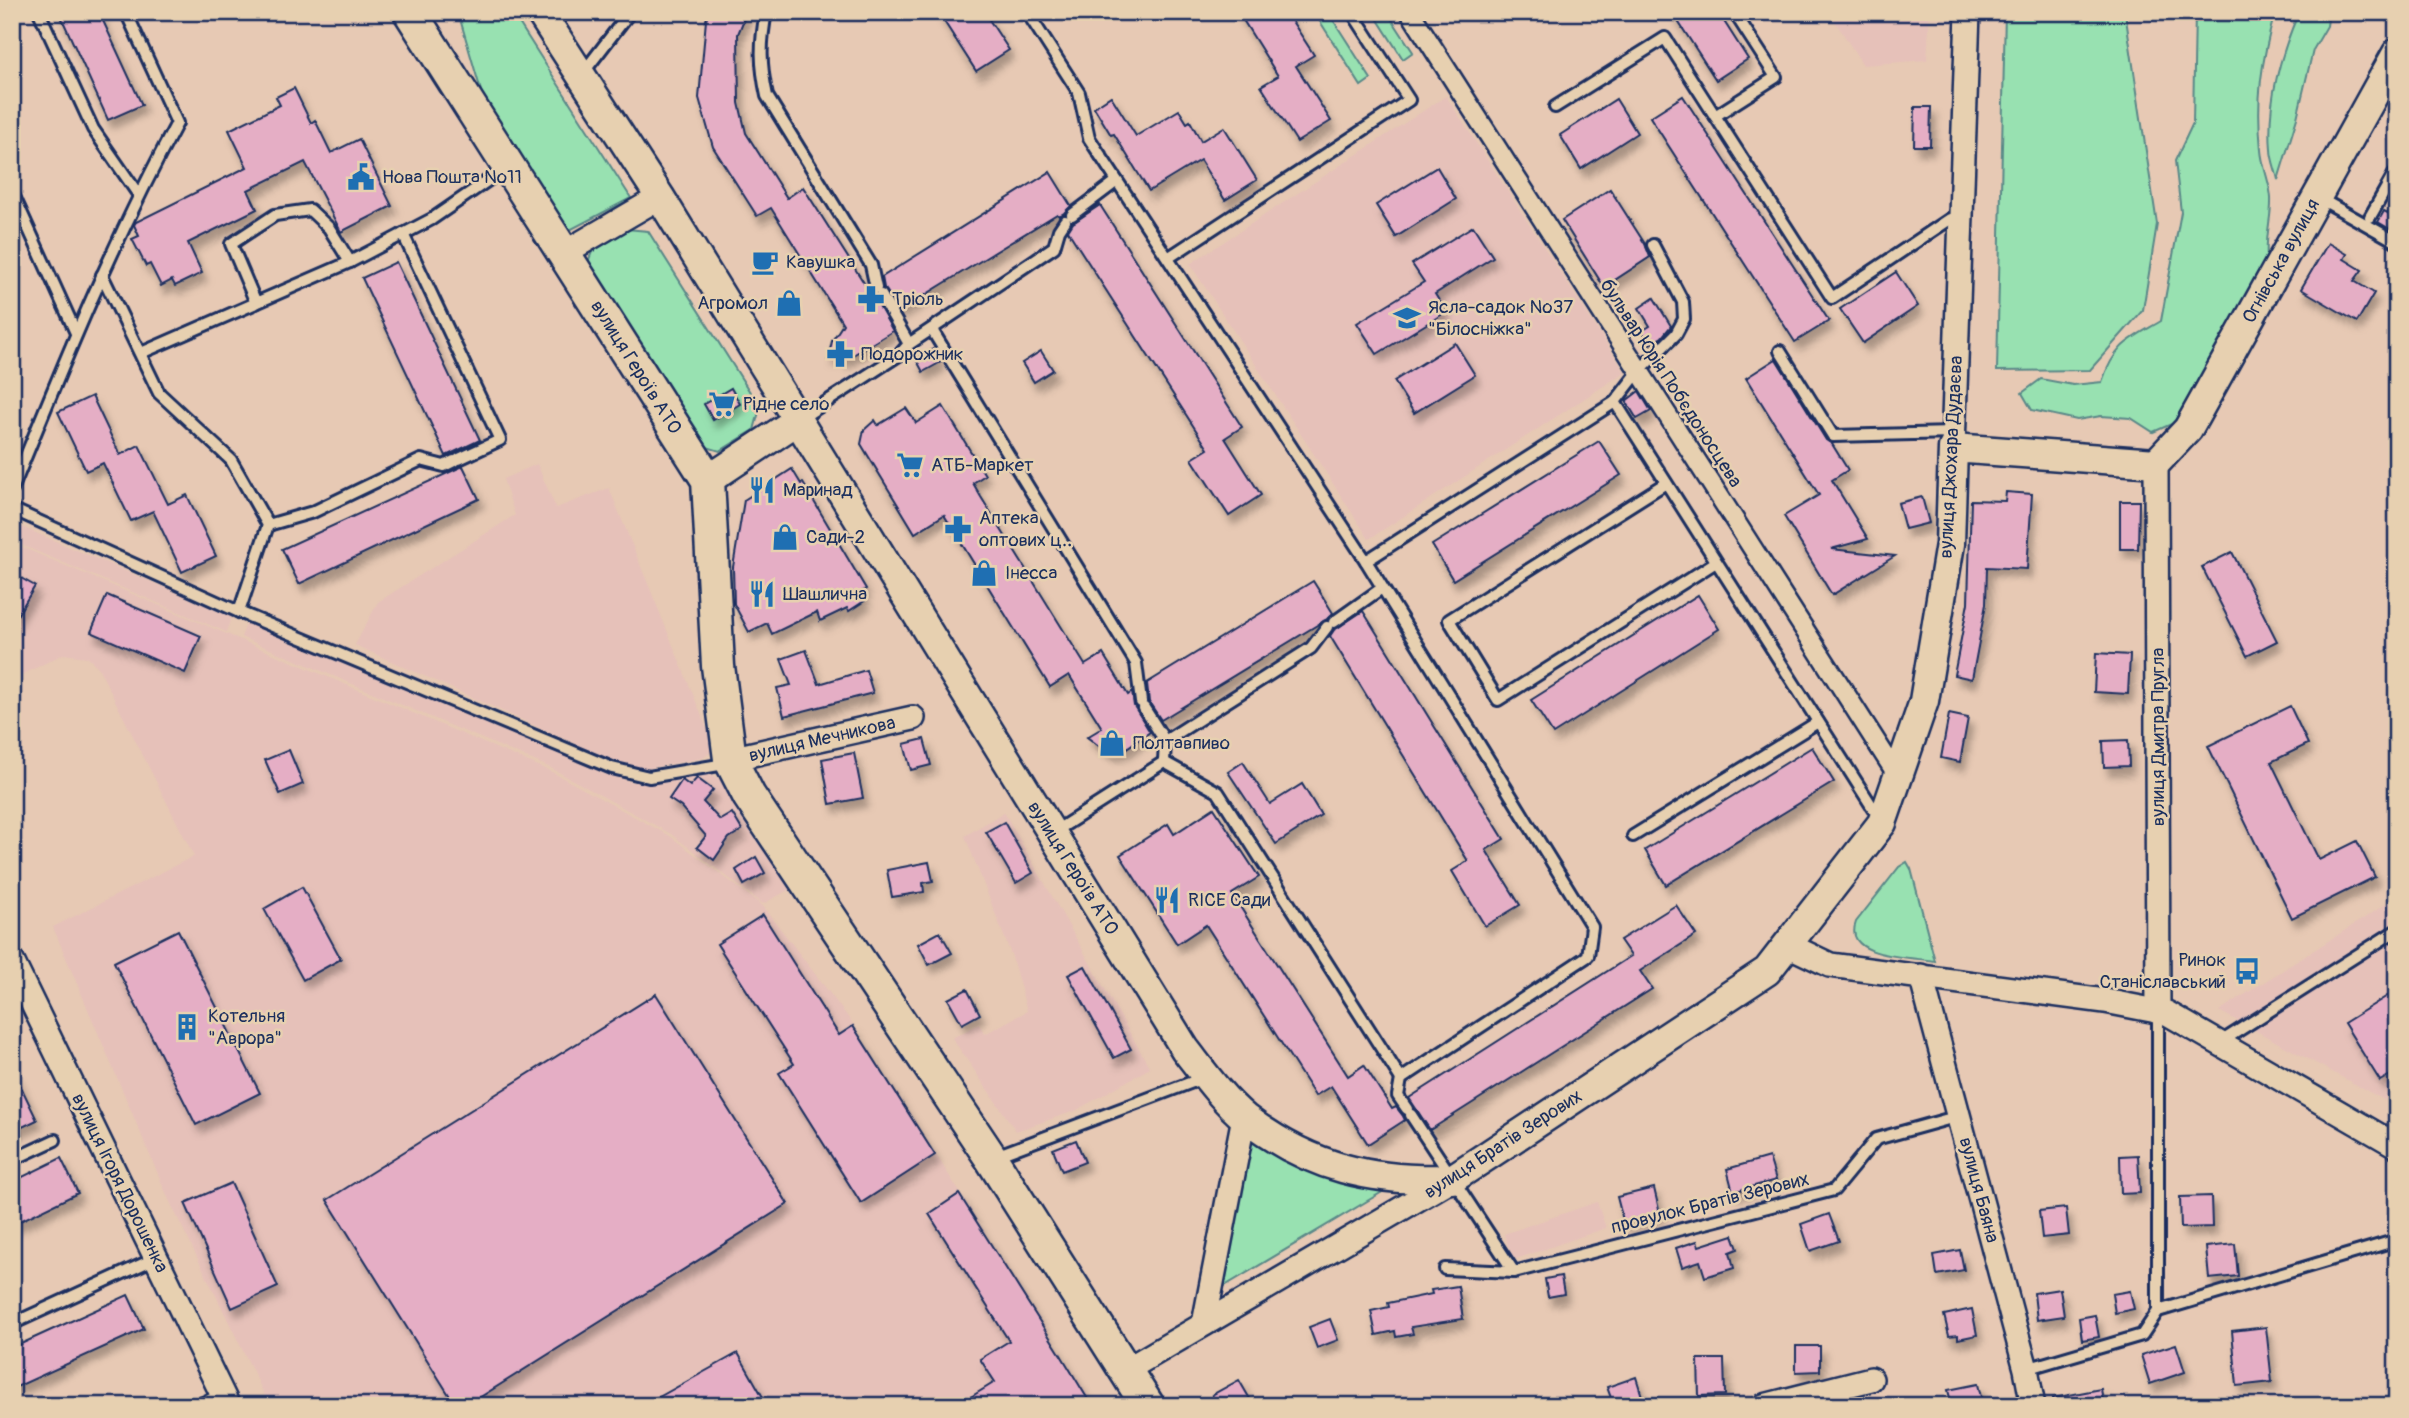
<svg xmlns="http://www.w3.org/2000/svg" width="2409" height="1418" font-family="Pangolin,sans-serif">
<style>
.built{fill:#e6c1b9}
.green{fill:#98e1b1;stroke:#5a8888;stroke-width:2}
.building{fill:#e5aec5;stroke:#1b2f5e;stroke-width:2;filter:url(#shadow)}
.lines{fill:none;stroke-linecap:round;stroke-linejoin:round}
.service-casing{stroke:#1b2f5e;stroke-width:16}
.pedestrian-casing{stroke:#1b2f5e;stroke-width:23}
.minor-casing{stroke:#1b2f5e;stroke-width:28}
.tertiary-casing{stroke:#1b2f5e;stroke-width:33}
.secondary-casing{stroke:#1b2f5e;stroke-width:37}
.service{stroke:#e7d0b0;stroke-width:10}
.pedestrian{stroke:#e7d0b0;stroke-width:18}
.minor{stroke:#e7d0b0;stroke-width:23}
.tertiary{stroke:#e7d0b0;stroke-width:28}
.secondary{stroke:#e7d0b0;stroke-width:32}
.labels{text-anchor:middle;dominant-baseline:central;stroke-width:5;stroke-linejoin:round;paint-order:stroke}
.poi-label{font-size:19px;fill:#1b2f5e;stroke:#e7d0b0;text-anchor:start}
.street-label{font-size:19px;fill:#1b2f5e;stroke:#e7d0b0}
</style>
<defs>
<filter id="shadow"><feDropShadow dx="4.5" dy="8" stdDeviation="3.5" flood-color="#0004"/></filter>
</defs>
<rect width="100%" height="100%" fill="#e7c9b4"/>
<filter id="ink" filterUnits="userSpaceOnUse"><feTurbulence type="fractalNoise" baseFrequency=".0143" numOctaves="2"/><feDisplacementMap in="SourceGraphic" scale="14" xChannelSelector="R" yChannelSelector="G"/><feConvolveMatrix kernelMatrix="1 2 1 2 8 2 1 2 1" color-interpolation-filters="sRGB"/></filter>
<g filter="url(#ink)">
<!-- built -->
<g class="built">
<polygon points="1829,12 1930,12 1927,60 1863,65"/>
<polygon points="1446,96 1625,372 1369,539 1190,264"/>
<polygon points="537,464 556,508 609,488 712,741 712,751 703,758 646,769 625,766 355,645 378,602 515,515 503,479"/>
<polygon points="17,525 232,616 226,632 12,541"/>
<polygon points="12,543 550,771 670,836 763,906 854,1025 1095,1406 270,1406 169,1200 53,927 194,856 98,667 87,657 63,654 12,680"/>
<polygon points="247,622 628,781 655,784 708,774 724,781 794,887 763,904 671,834 551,768 241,637"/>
<polygon points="1004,812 1150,1068 1075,1111 1016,1131 952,1038 979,1024 985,1034 1027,1011 1011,954 965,836"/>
<polygon points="2397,897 2397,1107 2219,1011"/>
<polygon points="1597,1202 1606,1228 1513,1260 1504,1234"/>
</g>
<!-- green -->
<g class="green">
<polygon points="458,12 512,12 631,198 566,232 490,122"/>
<polygon points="1314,12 1328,12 1371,79 1361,86"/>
<polygon points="1373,12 1387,12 1413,52 1403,59"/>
<polygon points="2005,12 2125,12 2157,224 2143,310 2090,370 1997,371"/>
<path d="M2195 12H2275C2261 63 2256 98 2261 150 2262 166 2270 182 2271 198 2272 217 2265 235 2267 257L2174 423 2153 432 2131 418 2101 416 2077 420 2032 410 2022 393 2041 379 2073 385 2102 382C2115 344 2129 340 2161 321L2181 212 2175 161 2193 123Z"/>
<path d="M2299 12H2329L2327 26 2313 50 2297 118 2278 180C2276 170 2271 159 2271 149 2267 102 2280 55 2299 12Z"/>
<polygon points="626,229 648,231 760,408 754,430 720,451 700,445 587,265 593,249"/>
<path d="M1907 862 1911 869 1935 961C1912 957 1842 958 1856 922L1899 867Z"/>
<polygon points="1242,1131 1317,1174 1361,1185 1389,1188 1208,1296"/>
</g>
<!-- building -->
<g class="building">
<polygon points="59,12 99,12 142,105 108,120"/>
<polygon points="709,12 747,12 738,34 739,103 746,133 787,198 803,187 866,286 867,285 893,331 843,361 838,353 828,359 832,341 843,324 771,208 757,216 713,147 699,98 706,20"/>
<polygon points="938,12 984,12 1009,50 976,71"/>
<polygon points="1238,12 1286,12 1314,55 1296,66 1331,121 1297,142 1261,86 1278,76"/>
<polygon points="1672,12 1718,12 1748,59 1716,80"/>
<polygon points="294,88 311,123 315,120 331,153 359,139 392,206 341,232 305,162 248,190 257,209 188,243 202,273 175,286 172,280 161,286 150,264 146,266 132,239 139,236 134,225 136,222 247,167 229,130 280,105 276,97"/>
<polygon points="1111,96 1136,136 1179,110 1187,123 1190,121 1201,141 1224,127 1257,180 1225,200 1200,160 1149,191 1114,134 1111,135 1094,107"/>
<polygon points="1683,96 1829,321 1795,342 1650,117"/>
<polygon points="1616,99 1637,133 1581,169 1560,135"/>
<polygon points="1915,107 1931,107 1930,146 1914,146"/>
<polygon points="1437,167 1456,199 1396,237 1376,205"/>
<polygon points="1050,172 1071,206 1064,213 1059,216 1057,214 899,311 884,288 882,277"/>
<polygon points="1610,189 1645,244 1650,257 1604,287 1562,220"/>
<polygon points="1100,205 1242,427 1225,438 1261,495 1229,516 1192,459 1208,449 1068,231 1073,223"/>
<polygon points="2384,211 2397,218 2397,233 2378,222"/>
<polygon points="1473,226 1493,257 1435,294 1446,312 1377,354 1357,323 1424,282 1412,264"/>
<polygon points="2328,243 2347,254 2344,259 2362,270 2354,281 2374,293 2357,322 2301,289"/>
<polygon points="396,262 480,440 446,456 362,278"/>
<polygon points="1896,272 1918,306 1863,343 1840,309"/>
<polygon points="1654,298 1671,326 1662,337 1650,344 1642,331 1650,326 1639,308"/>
<polygon points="1455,343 1475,375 1414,413 1394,381"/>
<polygon points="933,349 941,362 923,372 916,359"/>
<polygon points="1041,351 1053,370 1034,382 1022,363"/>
<polygon points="1776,359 1826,440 1832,444 1848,470 1832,480 1868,539 1831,549 1895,556 1832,595 1784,516 1819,495 1746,378"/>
<polygon points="731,388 740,404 713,420 704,404"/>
<polygon points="1639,391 1651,411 1637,419 1626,401"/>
<polygon points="92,396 120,455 139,445 168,504 187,495 216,556 182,572 153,511 131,521 103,463 86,471 58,412"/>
<polygon points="943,406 985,475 973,483 981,497 1085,665 1103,654 1128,695 1132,692 1134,706 1150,732 1125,749 1113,753 1103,749 1087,737 1102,728 1069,675 1050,687 944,515 915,533 861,444 864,430 875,420 878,425 906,408 916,423"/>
<polygon points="1599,441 1621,475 1453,580 1432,545"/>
<polygon points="463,466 479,499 299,584 282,549"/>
<polygon points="792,469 801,484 803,483 866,589 861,592 866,600 849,611 847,608 820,621 817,612 772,634 767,623 749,632 734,604 733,567 744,500"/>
<polygon points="2006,492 2032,494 2027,569 1987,567 1986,604 1972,679 1954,675 1968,603 1971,500 2005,501"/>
<polygon points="1922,497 1929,523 1905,529 1898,503"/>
<polygon points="2120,501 2139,501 2138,549 2120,549"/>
<polygon points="2232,552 2277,641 2247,656 2202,567"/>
<polygon points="12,573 35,586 12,624"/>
<polygon points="1313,581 1333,613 1327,619 1161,720 1149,702 1147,683"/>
<polygon points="107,595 201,636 185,673 91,632"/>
<polygon points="1698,595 1719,629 1553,734 1531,700"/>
<polygon points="1363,611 1504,839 1486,850 1520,905 1485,926 1452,871 1468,861 1330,636 1334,630"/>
<polygon points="806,650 819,684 866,670 873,693 784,716 777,688 791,685 781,659"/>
<polygon points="2096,653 2130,655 2128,694 2094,692"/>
<polygon points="2290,706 2308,744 2271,762 2319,860 2357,841 2375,877 2292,918 2208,746"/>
<polygon points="1949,714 1968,718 1960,762 1941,758"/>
<polygon points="924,739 931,765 911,770 904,744"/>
<polygon points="2128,740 2129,766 2104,767 2103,741"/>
<polygon points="1812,747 1834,782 1666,885 1645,850"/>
<polygon points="289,750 303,784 280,794 265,760"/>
<polygon points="854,753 863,798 830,804 822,759"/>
<polygon points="1243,762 1270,804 1302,784 1321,815 1276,844 1228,772"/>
<polygon points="697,778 713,790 703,802 720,820 732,813 742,830 729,838 714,860 697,847 706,836 681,807 669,799 682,780 690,786"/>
<polygon points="1214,808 1259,877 1232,894 1348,1076 1364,1065 1392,1109 1396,1107 1403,1116 1405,1120 1368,1144 1331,1086 1315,1096 1206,925 1177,944 1120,855 1168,824 1174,834"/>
<polygon points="1004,822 1033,873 1016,883 986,832"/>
<polygon points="756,857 765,873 744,885 736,870"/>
<polygon points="929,862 933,881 923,883 924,892 892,897 887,870"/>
<polygon points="302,887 341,959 303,980 264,909"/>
<polygon points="1676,905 1696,935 1640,971 1652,989 1430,1130 1409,1098 1631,956 1620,940"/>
<polygon points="763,915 839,1035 853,1026 935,1155 861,1203 779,1073 794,1064 717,944"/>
<polygon points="178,930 260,1093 196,1125 114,962"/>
<polygon points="940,932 952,953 929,965 918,944"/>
<polygon points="1085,966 1131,1049 1114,1058 1068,975"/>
<polygon points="967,989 980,1014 962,1024 948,999"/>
<polygon points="2397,990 2397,1071 2380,1081 2344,1023"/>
<polygon points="656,994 788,1204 466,1406 456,1406 327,1200"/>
<polygon points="12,1068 37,1120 12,1132"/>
<polygon points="1076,1140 1085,1162 1062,1171 1053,1149"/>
<polygon points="2138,1155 2140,1193 2121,1194 2120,1156"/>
<polygon points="1769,1157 1776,1180 1733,1192 1727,1169"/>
<polygon points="61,1158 78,1193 12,1225 12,1182"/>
<polygon points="231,1183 278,1287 232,1308 185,1203"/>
<polygon points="1654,1188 1660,1214 1624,1224 1617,1197"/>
<polygon points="959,1194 1061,1355 1092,1406 956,1406 995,1382 980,1359 1009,1341 929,1214"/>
<polygon points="2211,1196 2212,1227 2181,1228 2180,1197"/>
<polygon points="2066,1208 2069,1235 2042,1238 2039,1211"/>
<polygon points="1829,1214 1839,1241 1810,1251 1801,1224"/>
<polygon points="1733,1235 1738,1249 1730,1252 1734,1268 1705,1277 1700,1261 1682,1267 1676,1248 1697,1241 1699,1246"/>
<polygon points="2235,1244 2238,1276 2209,1279 2206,1247"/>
<polygon points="1960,1250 1964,1270 1937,1275 1934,1255"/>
<polygon points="1561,1276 1564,1294 1548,1297 1545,1279"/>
<polygon points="1458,1286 1463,1319 1411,1327 1413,1334 1396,1337 1395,1331 1376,1335 1371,1311 1389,1307 1388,1303 1432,1294 1431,1290"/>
<polygon points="2060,1289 2064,1316 2037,1320 2034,1293"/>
<polygon points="2130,1291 2134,1309 2115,1313 2112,1294"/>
<polygon points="128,1295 144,1329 12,1389 12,1348"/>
<polygon points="1972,1309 1977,1335 1958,1339 1958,1335 1949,1336 1944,1315"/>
<polygon points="2095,1315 2099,1337 2082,1340 2079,1318"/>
<polygon points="1330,1319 1338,1340 1317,1348 1309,1327"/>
<polygon points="2266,1327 2272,1382 2237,1386 2232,1331"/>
<polygon points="2176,1344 2185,1372 2150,1384 2141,1355"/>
<polygon points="1796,1346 1820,1346 1820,1371 1796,1372"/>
<polygon points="738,1353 768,1406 643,1406"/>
<polygon points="1698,1359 1724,1359 1725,1395 1699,1396"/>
<polygon points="1636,1377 1645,1406 1614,1406 1607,1387"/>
<polygon points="1239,1380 1254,1406 1218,1406 1212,1395"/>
<polygon points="1978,1384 1983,1406 1952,1406 1948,1390"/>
<polygon points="2101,1389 2104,1406 2054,1406 2053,1398"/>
</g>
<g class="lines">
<defs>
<g id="service">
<polyline points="39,12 93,129 138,194"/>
<path d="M766 12C760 44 760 64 767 96L871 265 876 288"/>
<polyline points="1027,12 1079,93 1089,138 1366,561 1592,927 1588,956 1401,1079 1218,792 1164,762"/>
<polyline points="583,73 630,12"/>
<polyline points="1555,107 1665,38 1832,298 1950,219 1961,219"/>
<polyline points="1715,116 1776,77 1734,12"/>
<polyline points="12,192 76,333"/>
<polyline points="2319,198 2397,242"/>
<polyline points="1072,215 1117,181"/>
<polyline points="2370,217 2397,169"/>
<polyline points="403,234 500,440 459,459"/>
<polyline points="1168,258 1409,100 1352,12"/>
<polyline points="102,275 159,393 231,460 268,525 239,612"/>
<polyline points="881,295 909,344"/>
<polyline points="256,303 231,244 275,215 310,210 329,228 350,262"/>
<polyline points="932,330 1136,663 1141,702"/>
<polyline points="1780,351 1833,436 1953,433"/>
<polyline points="141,353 350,262 432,219 506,168"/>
<polyline points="1615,402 1880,819"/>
<polyline points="800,419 899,355 909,344 1054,247 1059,230 1065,221"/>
<polyline points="1666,483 1449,620 1498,700 1716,562"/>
<path d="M12 490C63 365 113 241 177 123L126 12"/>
<polyline points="12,509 239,612 612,768 649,777 719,765 728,761"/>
<polyline points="268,525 313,512 421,460 444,466 454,461"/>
<polyline points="1366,561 1615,402 1639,371 1676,334 1684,319 1683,302 1653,245"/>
<polyline points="1334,622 1382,588"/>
<polyline points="1144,708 1165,741 1164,762"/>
<polyline points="1165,741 1311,648 1327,627"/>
<polyline points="1054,832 1164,762"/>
<polyline points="1633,836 1818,722"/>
<polyline points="2158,1012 2158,1311"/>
<polyline points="2219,1043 2397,930"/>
<polyline points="1401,1079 1398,1096 1407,1109"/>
<polyline points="1411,1115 1514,1272"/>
<polyline points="993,1157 1203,1078"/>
<polyline points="12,1160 55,1140"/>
<polyline points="1445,1269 1514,1272 1834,1190 1876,1139 1959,1116"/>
<polyline points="12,1324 156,1258"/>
<polyline points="2026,1369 2142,1335 2158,1311 2397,1240"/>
<polyline points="197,1406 222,1394"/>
</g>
<polyline id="pedestrian" points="1410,12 1898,776"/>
<g id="minor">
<polyline points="564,253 660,197"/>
<polyline points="1953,448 1968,12"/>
<polyline points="2156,463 2158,1012"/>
<polyline points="730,759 913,718"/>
<polyline points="1788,945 1830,965 2105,1001 2167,1013 2397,1146"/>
<polyline points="12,961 228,1406"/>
<polyline points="1921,976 2026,1369 2033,1406"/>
<polyline points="1204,1324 1244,1117"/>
<polyline points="1126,1370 1452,1179"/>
<polyline points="1764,1406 1871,1379"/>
</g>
<g id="tertiary">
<path d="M540 12 660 197 1185 1049C1203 1072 1222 1099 1245 1118 1310 1168 1373 1182 1452 1179L1767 971 1882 823 1924 701 1950 544 1953 448 2156 463 2188 429 2397 53"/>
<polyline points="708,480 798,420"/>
</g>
<polyline id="secondary" points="410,12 708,480 718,666 730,759 749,796 991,1158 1148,1406"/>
</defs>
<!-- service casing -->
<use href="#service" class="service-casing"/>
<!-- pedestrian casing -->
<use href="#pedestrian" class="pedestrian-casing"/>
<!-- minor casing -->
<use href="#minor" class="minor-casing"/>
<!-- tertiary casing -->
<use href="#tertiary" class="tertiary-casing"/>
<!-- secondary casing -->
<use href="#secondary" class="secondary-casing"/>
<!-- service -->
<use href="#service" class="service"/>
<!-- pedestrian -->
<use href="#pedestrian" class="pedestrian"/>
<!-- minor -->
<use href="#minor" class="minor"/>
<!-- tertiary -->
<use href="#tertiary" class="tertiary"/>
<!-- secondary -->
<use href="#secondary" class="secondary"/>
</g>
</g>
<!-- icons -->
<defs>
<symbol id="civic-bare" viewBox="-9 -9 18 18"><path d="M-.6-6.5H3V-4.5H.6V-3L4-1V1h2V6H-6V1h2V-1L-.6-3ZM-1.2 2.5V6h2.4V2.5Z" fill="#1f6fb2" stroke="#e7d0b0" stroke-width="2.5" paint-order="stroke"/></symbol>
<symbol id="cafe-bare" viewBox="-9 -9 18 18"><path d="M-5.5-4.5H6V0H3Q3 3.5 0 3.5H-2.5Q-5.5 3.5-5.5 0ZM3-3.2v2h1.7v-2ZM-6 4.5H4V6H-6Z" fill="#1f6fb2" stroke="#e7d0b0" stroke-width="2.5" paint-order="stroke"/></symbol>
<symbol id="pharmacy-bare" viewBox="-9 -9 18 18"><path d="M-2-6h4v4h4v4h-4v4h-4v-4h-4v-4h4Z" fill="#1f6fb2" stroke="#e7d0b0" stroke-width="2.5" paint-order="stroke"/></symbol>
<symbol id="shop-bare" viewBox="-9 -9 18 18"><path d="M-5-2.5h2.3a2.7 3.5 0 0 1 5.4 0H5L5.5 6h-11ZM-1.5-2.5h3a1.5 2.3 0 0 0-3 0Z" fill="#1f6fb2" stroke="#e7d0b0" stroke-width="2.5" paint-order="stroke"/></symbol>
<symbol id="school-bare" viewBox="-9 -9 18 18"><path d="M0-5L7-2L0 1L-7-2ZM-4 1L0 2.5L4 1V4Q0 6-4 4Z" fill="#1f6fb2" stroke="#e7d0b0" stroke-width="2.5" paint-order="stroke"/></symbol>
<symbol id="supermarket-bare" viewBox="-9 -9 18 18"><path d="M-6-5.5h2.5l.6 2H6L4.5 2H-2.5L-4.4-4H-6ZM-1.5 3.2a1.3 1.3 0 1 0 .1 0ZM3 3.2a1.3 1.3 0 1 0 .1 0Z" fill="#1f6fb2" stroke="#e7d0b0" stroke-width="2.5" paint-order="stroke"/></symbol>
<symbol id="restaurant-bare" viewBox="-9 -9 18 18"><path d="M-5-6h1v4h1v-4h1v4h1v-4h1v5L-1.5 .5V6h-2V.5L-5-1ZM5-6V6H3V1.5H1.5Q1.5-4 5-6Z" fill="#1f6fb2" stroke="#e7d0b0" stroke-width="2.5" paint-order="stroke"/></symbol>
<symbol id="bus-bare" viewBox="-9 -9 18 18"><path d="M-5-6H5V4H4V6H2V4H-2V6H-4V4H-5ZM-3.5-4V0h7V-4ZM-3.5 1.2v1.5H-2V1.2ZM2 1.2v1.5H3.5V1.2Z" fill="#1f6fb2" stroke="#e7d0b0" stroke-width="2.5" paint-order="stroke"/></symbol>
<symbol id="building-bare" viewBox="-9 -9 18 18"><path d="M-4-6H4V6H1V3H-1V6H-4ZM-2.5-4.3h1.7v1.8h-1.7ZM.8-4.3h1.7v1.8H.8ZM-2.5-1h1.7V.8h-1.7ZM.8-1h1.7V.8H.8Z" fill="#1f6fb2" stroke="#e7d0b0" stroke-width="2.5" paint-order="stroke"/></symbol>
</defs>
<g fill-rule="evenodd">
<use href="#civic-bare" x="342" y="158" width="38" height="38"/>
<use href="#cafe-bare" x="746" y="243" width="38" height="38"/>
<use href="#pharmacy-bare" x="852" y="280" width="38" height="38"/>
<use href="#shop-bare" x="770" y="284" width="38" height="38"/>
<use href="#school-bare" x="1388" y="299" width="38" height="38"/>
<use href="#pharmacy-bare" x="821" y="335" width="38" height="38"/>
<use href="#supermarket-bare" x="703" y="385" width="38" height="38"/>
<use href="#supermarket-bare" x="891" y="446" width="38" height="38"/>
<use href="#restaurant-bare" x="743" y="471" width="38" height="38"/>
<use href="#pharmacy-bare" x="939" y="510" width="38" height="38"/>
<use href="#shop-bare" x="766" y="518" width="38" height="38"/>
<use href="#shop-bare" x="965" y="554" width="38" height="38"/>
<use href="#restaurant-bare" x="743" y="575" width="38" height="38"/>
<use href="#shop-bare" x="1093" y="724" width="38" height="38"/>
<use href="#restaurant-bare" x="1148" y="881" width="38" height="38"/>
<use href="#bus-bare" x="2228" y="952" width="38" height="38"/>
<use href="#building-bare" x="168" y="1008" width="38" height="38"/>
</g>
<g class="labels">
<!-- poi labels -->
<g class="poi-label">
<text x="382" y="177">Нова Пошта №11</text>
<text x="786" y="262">Кавушка</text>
<text x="892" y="299">Тріоль</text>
<text x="768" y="303" text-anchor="end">Агромол</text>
<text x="1428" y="307">Ясла-садок №37<tspan x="1428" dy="22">"Білосніжка"</tspan></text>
<text x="861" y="354">Подорожник</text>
<text x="743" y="404">Рідне село</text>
<text x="931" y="465">АТБ-Маркет</text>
<text x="783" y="490">Маринад</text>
<text x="979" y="518">Аптека<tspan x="979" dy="22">оптових ц‥</tspan></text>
<text x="806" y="537">Сади-2</text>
<text x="1005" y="573">Інесса</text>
<text x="783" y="594">Шашлична</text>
<text x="1133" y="743">Полтавпиво</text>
<text x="1188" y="900">RICE Сади</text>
<text x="2226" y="960" text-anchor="end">Ринок<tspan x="2226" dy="22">Станіславський</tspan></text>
<text x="208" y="1016">Котельня<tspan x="208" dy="22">"Аврора"</tspan></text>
</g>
<!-- street labels -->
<g class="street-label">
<text transform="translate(2281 261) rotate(-61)">Огнівська вулиця</text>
<text transform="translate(636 367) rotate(58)">вулиця Героїв АТО</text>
<text transform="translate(1671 383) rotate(57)">бульвар Юрія Побєдоносцева</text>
<text transform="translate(1951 457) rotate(-87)">вулиця Джохара Дудаєва</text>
<text transform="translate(2158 737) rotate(-90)">вулиця Дмитра Пругла</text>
<text transform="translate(822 739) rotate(-13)">вулиця Мечникова</text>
<text transform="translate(1073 868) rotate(58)">вулиця Героїв АТО</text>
<text transform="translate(1503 1144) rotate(-33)">вулиця Братів Зерових</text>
<text transform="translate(120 1183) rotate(64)">вулиця Ігоря Дорошенка</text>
<text transform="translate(1979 1190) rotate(75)">вулиця Баяна</text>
<text transform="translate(1710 1203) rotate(-14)">провулок Братів Зерових</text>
</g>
</g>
<!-- margin -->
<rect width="2409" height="1418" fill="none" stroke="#e7d0b0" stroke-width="42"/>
<rect x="21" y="21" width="2367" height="1376" fill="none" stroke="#1b2f5e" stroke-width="2.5" filter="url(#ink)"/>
</svg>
